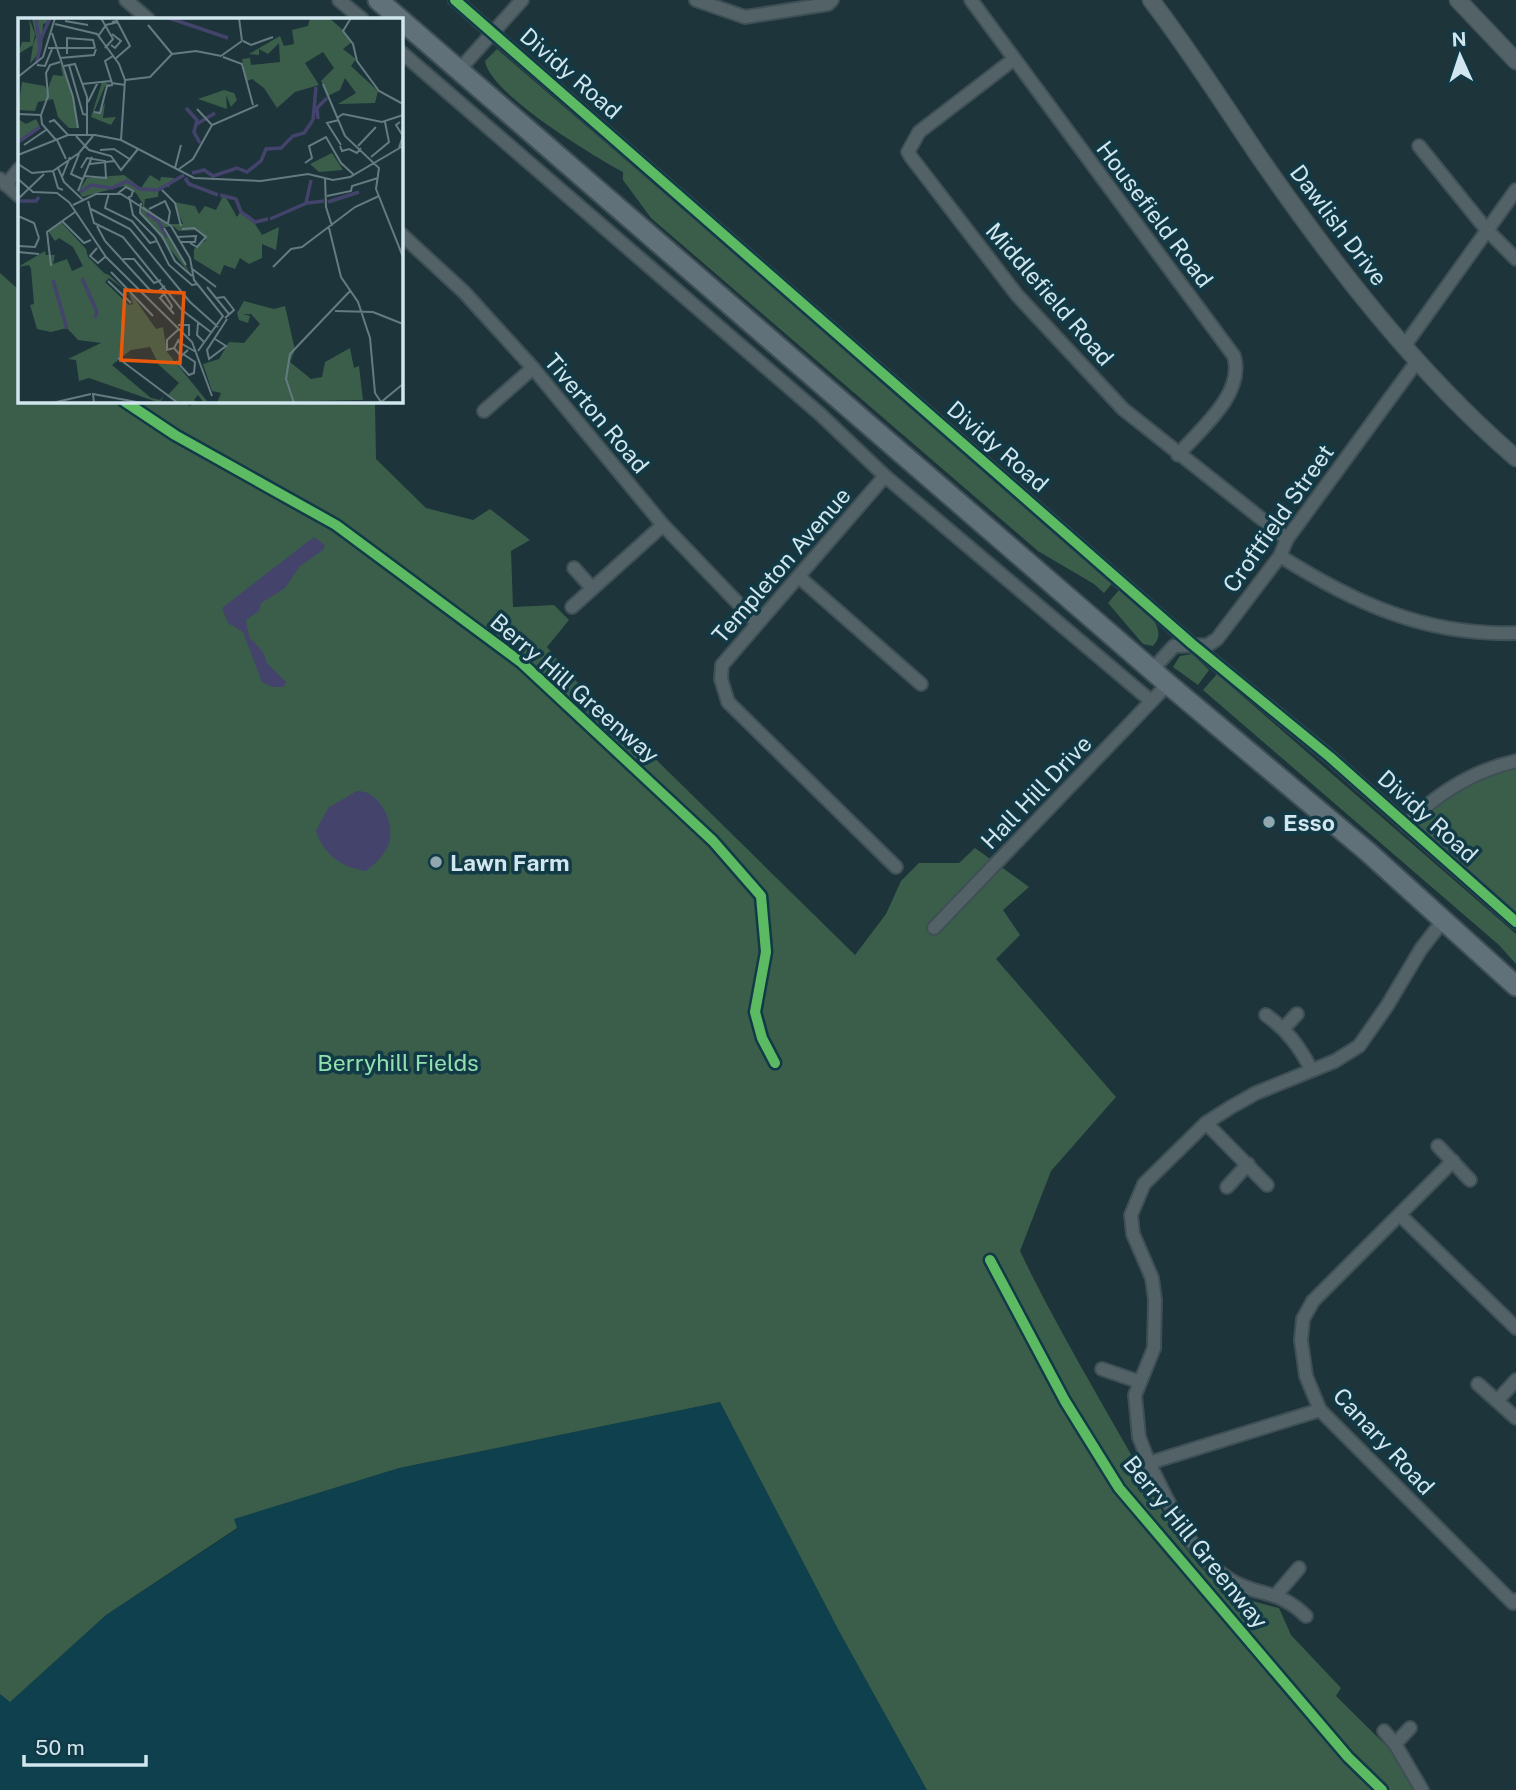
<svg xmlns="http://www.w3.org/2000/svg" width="1516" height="1790" font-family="'Public Sans',sans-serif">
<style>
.built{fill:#0e404e}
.green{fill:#3a5e4a}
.water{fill:#43436b}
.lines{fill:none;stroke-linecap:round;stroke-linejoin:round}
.minor-casing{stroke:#3e4f55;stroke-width:16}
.tertiary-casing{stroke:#3e4f55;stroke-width:19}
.primary-casing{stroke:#3e4f55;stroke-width:23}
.minor{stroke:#536267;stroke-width:12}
.tertiary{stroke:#536267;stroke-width:16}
.primary{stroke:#60717a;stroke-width:19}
.cycleway-casing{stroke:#113a46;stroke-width:15}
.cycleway{stroke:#5cba63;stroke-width:10}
.poi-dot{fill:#92a8af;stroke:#113a46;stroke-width:2.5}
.labels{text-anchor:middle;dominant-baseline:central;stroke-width:7;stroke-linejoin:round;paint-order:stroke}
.street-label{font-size:23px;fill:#d1e6ee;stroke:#113a46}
.poi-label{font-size:23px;font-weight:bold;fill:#d1e6ee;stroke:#113a46;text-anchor:start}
.park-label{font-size:23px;fill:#93e0af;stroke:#113a46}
.inset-river{fill:none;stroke:#43436b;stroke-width:3.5}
.inset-road{fill:none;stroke:#657b82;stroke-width:2}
.view{fill:#e8590c;fill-opacity:0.15;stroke:#e8590c;stroke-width:3.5}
.inset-edge{fill:none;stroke:#d1e6ee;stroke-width:3.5}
</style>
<rect width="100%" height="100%" fill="#1d343a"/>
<!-- built -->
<polygon class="built" points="720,1402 839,1631 927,1790 0,1790 0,1694 10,1702 106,1615 237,1529 233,1519 399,1468"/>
<!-- green -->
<g class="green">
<path d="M497 49 1114 581 1104 593 1094 584 1038 551 651 218 623 180V172C592 155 490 94 485 61Z"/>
<path d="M0 273 19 290V401H182L190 406 195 401H379L375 405 376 459 426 508 473 520 490 509 530 540 511 551 513 607 554 605 569 620 547 647 571 676 855 955 886 914 901 881 919 863H959L975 848 1029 887 1003 910 1020 935 996 959 1116 1097 1051 1171 1020 1251C1054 1322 1094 1389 1133 1458 1158 1502 1177 1547 1216 1582 1234 1598 1256 1602 1279 1608L1291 1635 1341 1688 1336 1696 1431 1790H927L839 1631 720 1402 399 1468 234 1519 237 1528 106 1615 10 1702 0 1694Z"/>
<path d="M1119 590C1134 602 1173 626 1153 646L1143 644 1108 603Z"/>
<polygon points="1192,654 1209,670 1198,685 1173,667 1180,656"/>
<polygon points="1217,674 1516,934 1516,964 1499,945 1203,690"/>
<polygon points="1516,761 1516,923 1406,825 1423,808"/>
</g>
<!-- water -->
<g class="water">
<polygon points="314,537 325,545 323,550 300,566 285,588 261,603 259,611 246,620 249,637 263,652 267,663 286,682 284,687 273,687 262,682 243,632 228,623 222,608"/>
<path d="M357 791C380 790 397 825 388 846 383 856 375 864 366 871 341 867 324 855 316 831L328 808Z"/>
</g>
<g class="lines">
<defs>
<g id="minor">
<polyline points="126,0 148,19"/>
<polyline points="339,0 362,19"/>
<polyline points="455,0 1192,644 1330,757 1516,922"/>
<polyline points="696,0 745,17 828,4 832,0"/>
<path d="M971 0 1234 356C1245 394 1201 428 1178 455"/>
<polyline points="401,52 821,415 885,476 1151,701"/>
<polyline points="1014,59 919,132 908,152 911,157 1017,295 1123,409 1287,539"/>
<polyline points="460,69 522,0"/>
<polyline points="1419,146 1486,229 1516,259"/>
<polyline points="0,179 19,196"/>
<polyline points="6,185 19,169"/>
<polyline points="401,234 464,292 533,368 663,525 757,623"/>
<polyline points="1405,345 1516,190"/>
<polyline points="484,411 533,368"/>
<polyline points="885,476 722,665 721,679 728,702 896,867"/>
<path d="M1280 556C1354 603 1426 636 1516 633"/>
<polyline points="574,568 591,587"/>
<polyline points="799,577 921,684"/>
<polyline points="572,607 663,525"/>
<polyline points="1153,669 1174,646 1208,645 1217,639 1280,556 1287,539 1418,360"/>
<path d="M1406 825C1436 794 1472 771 1516 761"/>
<polyline points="934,928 1168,684"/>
<path d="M1266 1015C1287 1030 1299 1046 1311 1069"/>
<polyline points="1284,1028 1297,1014"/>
<polyline points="1206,1123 1267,1185"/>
<polyline points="1438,1146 1470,1180"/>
<polyline points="1453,1161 1313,1301 1303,1319 1301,1340 1306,1376 1320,1410 1513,1603 1516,1600"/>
<polyline points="1227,1187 1248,1164"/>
<polyline points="1400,1215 1516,1328"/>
<polyline points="1102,1369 1140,1382"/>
<polyline points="1478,1384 1516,1418"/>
<polyline points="1497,1401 1516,1380"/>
<polyline points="1320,1410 1149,1463 1139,1437 1135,1395 1154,1348 1155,1300 1152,1278 1133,1234 1131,1215 1144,1184 1206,1123 1231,1107 1256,1093 1335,1061 1359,1046 1387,1006 1421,949 1442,922"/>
<path d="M1149 1463C1170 1504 1189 1553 1229 1579 1259 1598 1276 1587 1306 1616"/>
<polyline points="1276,1595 1299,1568"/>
<polyline points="1410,1728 1395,1744 1422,1790"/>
<polyline points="1384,1731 1395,1744"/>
</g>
<g id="tertiary">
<path d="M1151 0C1190 51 1224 105 1260 158 1334 265 1417 373 1516 458"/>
<polyline points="1458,0 1516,61"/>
</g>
<polyline id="primary" points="378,0 1168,684 1368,852 1516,986"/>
</defs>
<!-- minor casing -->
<use href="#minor" class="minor-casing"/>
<!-- tertiary casing -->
<use href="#tertiary" class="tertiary-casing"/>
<!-- primary casing -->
<use href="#primary" class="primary-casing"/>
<!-- minor -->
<use href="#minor" class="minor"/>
<!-- tertiary -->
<use href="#tertiary" class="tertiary"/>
<!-- primary -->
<use href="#primary" class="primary"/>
<defs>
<g id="cycleway">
<polyline points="455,0 1192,644 1330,757 1516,922"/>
<polyline points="124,401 175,435 336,525 522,663 713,841 761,896 766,952 755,1012 762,1038 775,1063"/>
<polyline points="990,1260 1065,1401 1119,1488 1348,1757 1382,1790"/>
</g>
</defs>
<!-- cycleway casing -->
<use href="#cycleway" class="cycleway-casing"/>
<!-- cycleway -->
<use href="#cycleway" class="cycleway"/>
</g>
<!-- markers -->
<g class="poi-dot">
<circle cx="1269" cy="822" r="7"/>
<circle cx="436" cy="862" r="7"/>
</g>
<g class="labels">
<!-- street labels -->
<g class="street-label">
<text transform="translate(571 73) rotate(41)">Dividy Road</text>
<text transform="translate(1155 214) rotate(53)">Housefield Road</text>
<text transform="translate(1339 225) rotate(53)">Dawlish Drive</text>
<text transform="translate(1050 294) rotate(49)">Middlefield Road</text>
<text transform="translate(597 413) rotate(50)">Tiverton Road</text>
<text transform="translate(998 446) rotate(41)">Dividy Road</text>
<text transform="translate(1278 518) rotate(-55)">Croftfield Street</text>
<text transform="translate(781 565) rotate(-49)">Templeton Avenue</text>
<text transform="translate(575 688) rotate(41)">Berry Hill Greenway</text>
<text transform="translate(1036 792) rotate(-46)">Hall Hill Drive</text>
<text transform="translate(1428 816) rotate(42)">Dividy Road</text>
<text transform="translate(1384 1441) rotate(47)">Canary Road</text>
<text transform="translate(1196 1542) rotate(51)">Berry Hill Greenway</text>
</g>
<!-- poi labels -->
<g class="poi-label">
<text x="1283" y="822">Esso</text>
<text x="450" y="862">Lawn Farm</text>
</g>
<!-- park labels -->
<g class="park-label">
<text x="398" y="1062">Berryhill Fields</text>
</g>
</g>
<!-- overview -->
<g transform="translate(18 18)">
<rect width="385" height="385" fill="#1d343a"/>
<path d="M11 0 17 16 15 27 18 19 14 0H31L32 4 25 6 24 31 12 46 15 27 0 36 4 24H12V10L14 26ZM292 0H311L325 12 334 24 325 31 338 41 333 48 360 73 357 85 320 86 338 75 327 60 322 72 310 78 303 63 316 50 305 34 287 45 301 67 277 74 259 90 246 70 234 61 229 63 224 41 232 40 233 47 262 44 261 25 250 36 241 31V37L231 36 262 18 266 28 276 26 274 12 290 8ZM42 45 54 74 60 110H51L40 99 35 81 20 84 17 93 0 92 4 64 27 68 29 73 35 57 45 58ZM84 64 94 67 87 68 76 94 81 96 87 85 85 100 98 99 93 107 73 99ZM206 72 216 75 219 82 213 89 208 77 209 91 180 81ZM0 101 8 106 18 101 22 109 0 126ZM314 135 325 152 301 154 292 146ZM106 157 123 170 132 157 142 163 143 159 156 160 151 169H141L140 179 127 181 126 188 152 209H146L173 257 123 195 125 186 118 175 105 168 64 179 61 173 69 160ZM206 176 219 199 223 193 232 198 244 217 261 209 258 232 244 226V240L231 246 222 240 217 251 206 247 202 257 176 241V231L188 222 180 212 161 213 152 206H165L156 184 177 188 181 196 187 188 198 192ZM43 204 68 231 70 239 86 255 91 257 107 272 91 260 87 264 111 287 115 286 111 275 117 281 138 311 145 309 149 334 189 383 186 385 180 377 176 382 181 385H161L149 378 161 365 141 347 132 329 113 332 94 347 133 380 142 382 146 377 142 385 71 360 61 363 58 342 50 341 83 325 60 322 49 310 33 314 19 311 12 287 16 286 13 251 11 247 0 249 27 233 28 237H37L35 246 49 241 54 253 65 248 55 229 41 220 37 223 30 213ZM226 283 256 291 267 288 277 332 272 344 293 361 304 359 307 344 332 330 336 350 341 348 345 382 199 385 203 375 194 373 185 346 201 341 211 324 226 325 242 306 233 296H225L232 298 230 305 221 302 219 295Z" fill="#3a5e4a"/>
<path class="inset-river" d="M151 0 210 20M21 25 32 0M18 46 22 31 18 0M168 90 179 102 176 114 182 125M300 101 299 90 309 80M295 102 298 69M179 106 197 95M2 123 22 109M174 155 186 152 195 158 219 150 229 154 243 143 248 131 263 130 275 118 286 115 295 102M167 160 171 166 200 177M62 174 73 167 94 170 109 163 122 171 140 172 166 157M202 177 218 181 223 194 237 204 250 201M0 183H18L21 179M310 184 341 174M288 185 293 162M128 195 140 203 149 219M252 201 289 185 306 183M64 260 79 294 77 300M35 262 49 311"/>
<path class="inset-road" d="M83 0 95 21 87 30M221 0 224 23M333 0 325 13 335 26 339 43 361 73 385 86M47 3 70 7M94 4 99 3 112 28 97 41M37 6 79 16 101 46 107 62 103 122M130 7 154 36M34 15 55 79 60 110M81 17 88 7 100 4M225 23 233 27 255 19M93 27 97 30 103 23 94 16M30 30H77M49 36V20L75 22 77 30M95 38 87 43 94 65 107 67M205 39 224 46 235 87M42 40 76 37 78 31M19 47 27 48 34 31M51 47 65 96 69 97M46 48 57 46 69 79V117M0 59 25 39 37 0M107 62 132 59 154 36 178 33 203 38 224 23M64 66 93 63M305 66 327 118 361 150 358 171 385 239M70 84 80 64M179 91 194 107M76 94 82 95 89 68 95 67M0 96 23 97M319 100 325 96 364 104 385 97M321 102 309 105 323 127M31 104 36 102 50 117M58 118 71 132 93 138 103 152 120 131M38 122 24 106 23 97 30 78 28 55 32 47 42 44M39 122 48 141M6 127 28 112M322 128 324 133 331 131 339 135 343 130M340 128 358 109M381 130 385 118 378 107 382 104M82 132 96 131 113 142M61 136 53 156 64 161M0 137 50 117H77L103 122 176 160 243 163 290 156 315 162 332 159 385 128M353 139 371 124 367 104M287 145 294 140 291 128 308 119 323 145 335 156M0 146 14 155 35 153 61 135 75 118M72 146 96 143M40 150 46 164 65 182M63 150 69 140 87 143 88 160 66 158M157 150 163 127M161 151 175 141 194 107 240 87M35 153 40 170 45 172M44 159 52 139M307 160 308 189 314 208M0 161 15 174 39 175 52 185M144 172 157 185 163 208M60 173 74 139M91 175 87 190 114 203 132 225 139 223M99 176 108 169 115 173 113 179M111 178 115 197 137 219 151 247 174 267 180 266M309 178 333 173 334 168 360 160M0 181 26 156M70 183 76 205 105 219 164 292 194 315M51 184 88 239 174 324 194 378M123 185 122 195 144 218 157 243 174 258M55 187 78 176H103L153 208 172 240 176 262 205 298 180 333M73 191 112 211 172 284 200 309M131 191 147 183 152 194 150 205M0 198 16 205 21 220M44 203 66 225 73 222M79 208 87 223 132 272 139 274 147 268M146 210 168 247M311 210 323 259 340 284 352 320 357 375 363 384M164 211 176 210 188 219 179 229 172 225M159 219 178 218 177 224H162M0 228 17 229 21 220M79 230 72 238 80 245 87 239M0 234 21 236M105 241H116L136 265 143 262M33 248 29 214 57 194M255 249 273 231 284 229 337 189 361 178M173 250 198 269M93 254 135 298M90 263 113 285M189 269 211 296M143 271 154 288 152 292M146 276 142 280 156 296M198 280 206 279 216 292 207 300M317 293 355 294 385 306M180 305 179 317 186 324M160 307H171V318M161 321 156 330 163 338 170 332M197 321 208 328 191 341 189 332 209 301M159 323 178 334M156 330 149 332V322L161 311M100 340 160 385M158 343 171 357 176 355 177 344 165 336M34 385 73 376M76 385 75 376 124 385M276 385 268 361 272 336 333 272M362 385 385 366"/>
<path class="view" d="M107 272 166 275 162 345 103 342Z"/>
<rect width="385" height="385" class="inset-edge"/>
</g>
<!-- north arrow -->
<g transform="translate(1460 56) rotate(357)" stroke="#113a46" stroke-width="5" paint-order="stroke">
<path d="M0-5L12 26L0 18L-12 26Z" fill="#d1e6ee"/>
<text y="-10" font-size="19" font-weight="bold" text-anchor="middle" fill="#d1e6ee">N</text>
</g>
<!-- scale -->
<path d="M24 1755v10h122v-10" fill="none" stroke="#d1e6ee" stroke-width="3.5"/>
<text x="35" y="1755" font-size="21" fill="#d1e6ee" stroke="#113a46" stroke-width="5" paint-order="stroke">50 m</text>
</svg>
